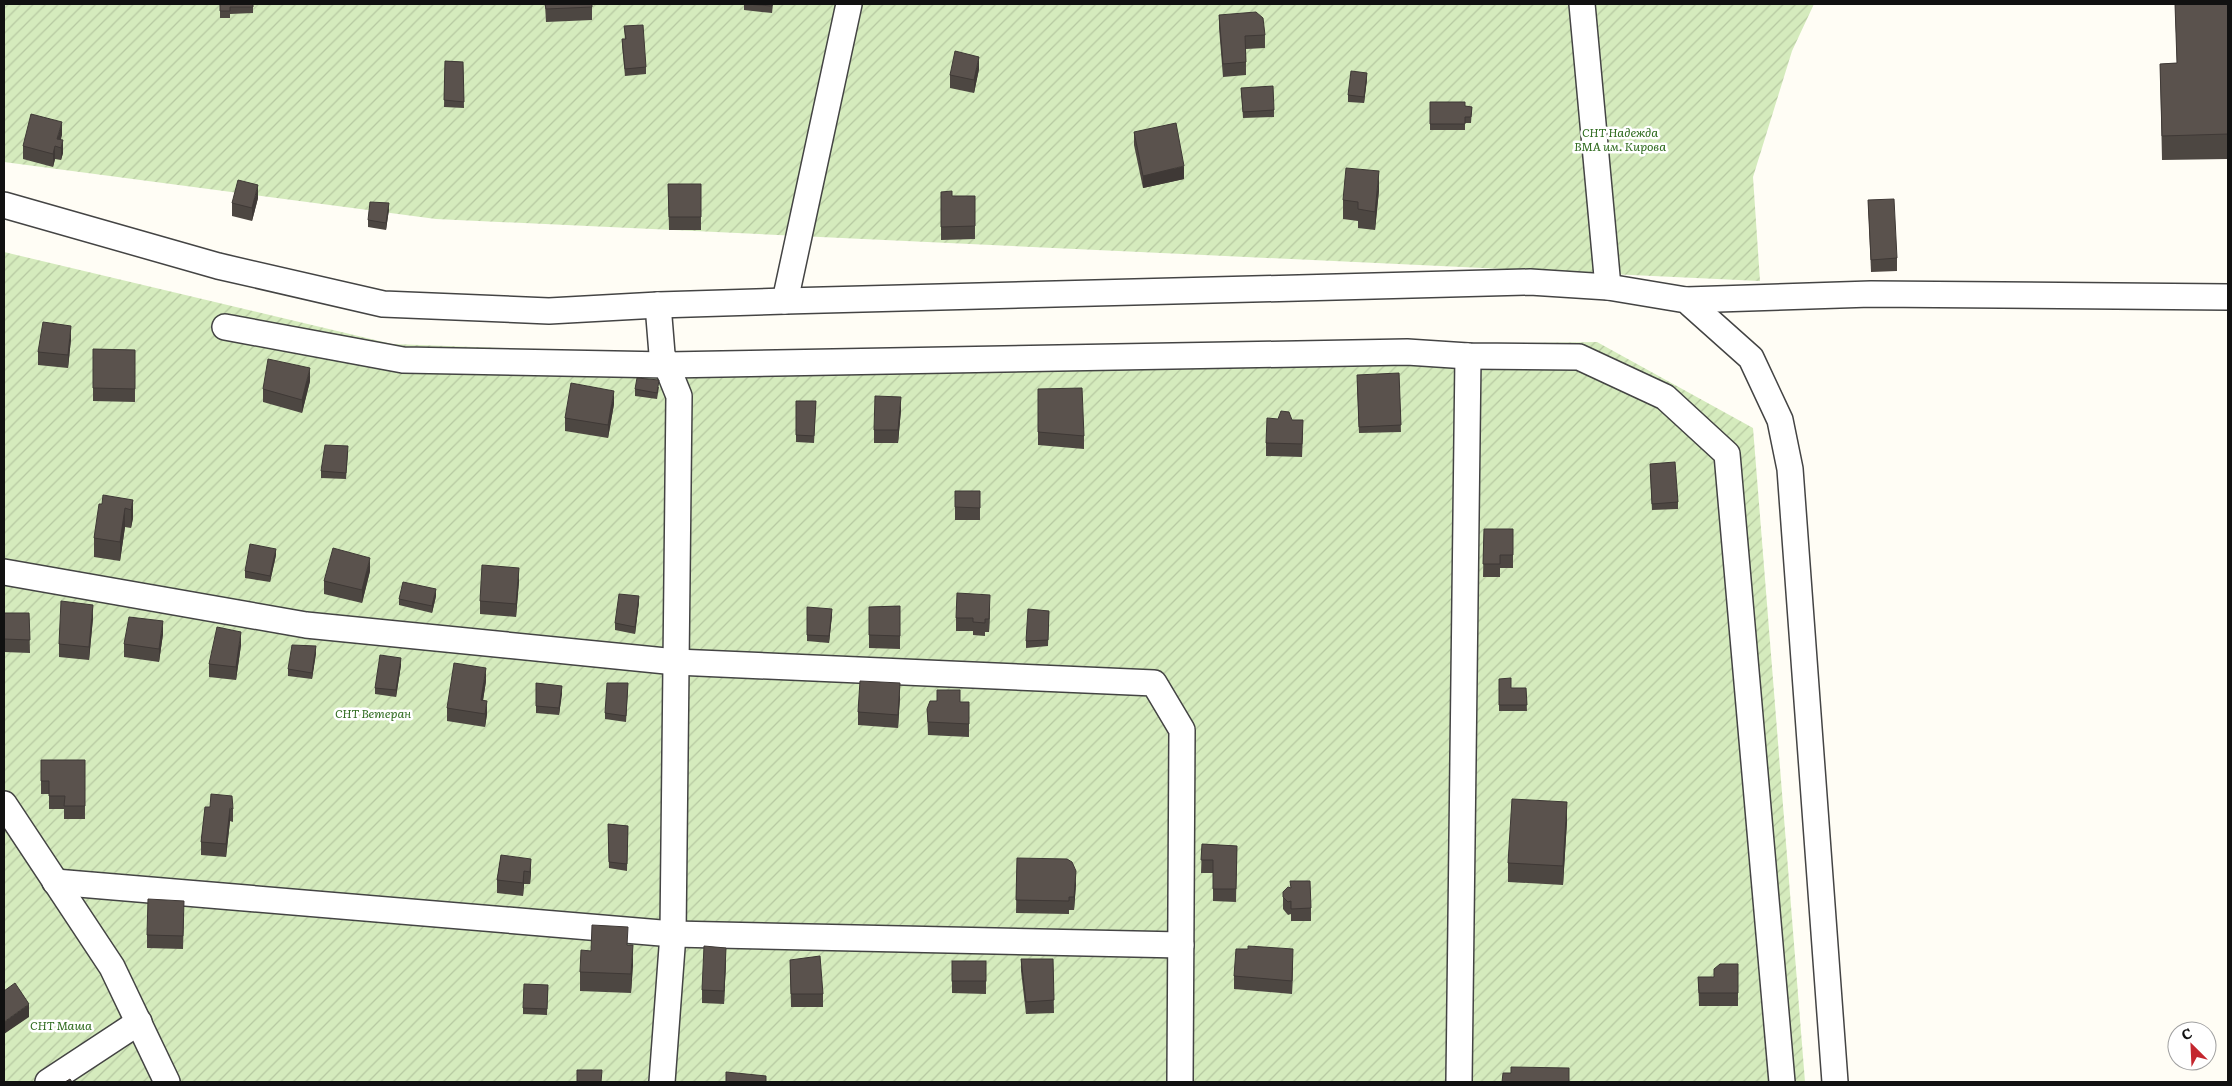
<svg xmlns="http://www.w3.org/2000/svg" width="2232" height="1086" font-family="Literata,serif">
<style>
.garden{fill:url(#garden-furrows)}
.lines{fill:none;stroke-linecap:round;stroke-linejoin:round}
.minor-casing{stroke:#444;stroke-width:28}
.minor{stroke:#fff;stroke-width:25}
.wall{fill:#4d4742}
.shaded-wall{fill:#3f3936}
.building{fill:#5a524d;stroke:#3f3936}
.labels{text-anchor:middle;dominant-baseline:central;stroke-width:5;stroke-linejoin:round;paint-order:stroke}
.park-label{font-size:12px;font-style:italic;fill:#2f6b1f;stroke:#fff}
</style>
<defs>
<pattern id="garden-furrows" width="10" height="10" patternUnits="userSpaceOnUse" patternTransform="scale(1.25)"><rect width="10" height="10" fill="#d5ebbd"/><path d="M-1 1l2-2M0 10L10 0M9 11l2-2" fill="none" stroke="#b6c8a1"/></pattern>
</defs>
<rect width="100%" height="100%" fill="#fffdf5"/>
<!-- garden -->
<g class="garden">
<polygon points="4,4 1814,4 1792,51 1753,177 1760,281 436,219 4,162"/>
<polygon points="4,252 392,344 662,354 1597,342 1753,428 1805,1082 4,1082"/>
</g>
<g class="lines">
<defs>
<g id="minor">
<polyline points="1582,4 1608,287"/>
<polyline points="4,205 218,266 383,304 549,311 658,305 785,301 1530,282 1608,287 1686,300 1751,358 1780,420 1790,469 1835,1082"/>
<polyline points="1686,300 1871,294 2228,297"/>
<polyline points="785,301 849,4"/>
<polyline points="658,305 662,354 679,396 673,934 662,1082"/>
<polyline points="225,327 403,360 667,365 1407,352 1468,356 1579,357 1665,397 1727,454 1782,1082"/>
<polyline points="4,572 306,625 676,662 1154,683 1182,730 1180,1082"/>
<polyline points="4,804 112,967 167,1082"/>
<polyline points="55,882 673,934 1181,945"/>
<polyline points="48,1082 139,1022"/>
<polyline points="1459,1082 1468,356"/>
</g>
</defs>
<!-- minor casing -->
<use href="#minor" class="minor-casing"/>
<!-- minor -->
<use href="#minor" class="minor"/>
</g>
<!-- wall -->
<g class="wall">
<polygon points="220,4 253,4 253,13 230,14 230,18 220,18"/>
<polygon points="545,4 592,4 592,20 546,22"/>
<polygon points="744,4 773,4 772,13 744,10"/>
<polygon points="2175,4 2228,4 2228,159 2162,160 2160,64 2177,63"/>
<polygon points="1219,15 1265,35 1265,48 1246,49 1246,75 1223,77 1219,28"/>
<polygon points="624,26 646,67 646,74 625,76 622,45 622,39 625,39"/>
<polygon points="445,61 463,62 464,108 444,107"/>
<polygon points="979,69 974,93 950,88 950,75"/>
<polygon points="1367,79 1364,103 1348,102 1348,95"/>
<polygon points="1241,88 1274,110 1274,117 1243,118"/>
<polygon points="1430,102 1472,107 1471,123 1465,123 1465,130 1430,130"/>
<polygon points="1134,132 1184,179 1143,188 1134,145"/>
<polygon points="62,135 60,139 63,153 61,160 55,159 53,167 23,159 23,146"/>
<polygon points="668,184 701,184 701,230 669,230"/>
<polygon points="1379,190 1375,230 1358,228 1358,221 1343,219 1343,200"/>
<polygon points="941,192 952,196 975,196 975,239 941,240"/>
<polygon points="258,198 252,221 232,216 232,203"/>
<polygon points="1868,200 1897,258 1897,271 1871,272"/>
<polygon points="389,209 386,230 368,227 368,220"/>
<polygon points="71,339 68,368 38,365 38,352"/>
<polygon points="93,349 135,350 135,402 93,401"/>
<polygon points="1399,373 1401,432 1359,433 1357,381"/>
<polygon points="310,381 302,413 263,402 263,389"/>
<polygon points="659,387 657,399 635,396 635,389"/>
<polygon points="1038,389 1084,436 1084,449 1038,445"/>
<polygon points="796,401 816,401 814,443 796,442"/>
<polygon points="614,404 608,438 565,431 565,418"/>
<polygon points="901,410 898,443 874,443 874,430"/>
<polygon points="1292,420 1303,433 1302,457 1266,456 1266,443"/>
<polygon points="348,452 346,479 321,478 321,471"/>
<polygon points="1650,470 1678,502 1678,509 1652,510"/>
<rect x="955" y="491" width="25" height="29"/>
<polygon points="133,500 133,518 131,528 125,527 120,561 94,557 94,538 102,504"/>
<polygon points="1484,529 1513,529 1513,568 1500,568 1500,577 1483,577"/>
<polygon points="276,555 270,582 245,578 245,571"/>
<polygon points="370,571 362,603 324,594 324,581"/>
<polygon points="519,581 516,617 480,614 480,601"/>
<polygon points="436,596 432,613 399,605 399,599"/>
<polygon points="639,602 635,634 615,630 615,623"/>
<polygon points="900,606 900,649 869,648 869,607"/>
<polygon points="807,607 832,615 829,643 807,641"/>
<polygon points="990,608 989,632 985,632 985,636 973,635 973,631 956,631 956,618"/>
<polygon points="1049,611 1048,646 1026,648 1026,641"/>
<polygon points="4,613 29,613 30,653 4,652"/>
<polygon points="93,618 89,660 59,657 59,644"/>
<polygon points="163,634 159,662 124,657 124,644"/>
<polygon points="241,645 236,680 209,677 209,664"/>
<polygon points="316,653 312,679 288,676 288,669"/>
<polygon points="401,665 396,697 375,694 375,688"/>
<polygon points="1499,679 1511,688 1526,688 1527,711 1499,711"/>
<polygon points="486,681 483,700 487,714 485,727 447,721 447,708"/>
<polygon points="536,683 562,693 559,715 536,713"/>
<polygon points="628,689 626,722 605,719 605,713"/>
<polygon points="900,696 898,728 858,725 858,712"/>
<polygon points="960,702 969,702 969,737 928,735 927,709"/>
<polygon points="41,760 85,760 85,819 64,819 64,809 49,809 49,794 41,794"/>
<polygon points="205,807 233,809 233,822 230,821 226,857 201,855 201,842"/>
<polygon points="1567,821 1563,885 1508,882 1508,863"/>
<polygon points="608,824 628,826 627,871 609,868"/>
<polygon points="1202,844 1237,846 1236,902 1213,901 1213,873 1201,873"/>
<polygon points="501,855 531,872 530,884 524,884 523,896 497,893 497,880"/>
<polygon points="1017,858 1076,884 1074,910 1069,910 1069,914 1016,913"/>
<polygon points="1283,892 1311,908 1311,921 1291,921 1291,914 1288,915 1283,909"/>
<polygon points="184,913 183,949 147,948 147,935"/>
<polygon points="591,951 633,964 631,993 580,991 580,972"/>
<polygon points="1021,959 1053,959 1054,1013 1026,1014 1021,971"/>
<polygon points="790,960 823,994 823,1007 791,1007"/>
<polygon points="726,961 724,1004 702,1003 702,990"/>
<polygon points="952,961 986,961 986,994 952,993"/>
<polygon points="1293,961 1292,994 1234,989 1234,976"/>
<polygon points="1738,964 1738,1006 1699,1006 1698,977 1714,977"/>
<polygon points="548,985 547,1015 523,1014 523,1008"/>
</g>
<!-- shaded-wall -->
<g class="shaded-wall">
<polygon points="979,57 979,69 974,93 974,80"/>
<polygon points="1367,73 1367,79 1364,103 1364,97"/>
<polygon points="62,122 62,135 59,147 57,139"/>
<polygon points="63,140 63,153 61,160 61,148"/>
<polygon points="55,146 55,159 53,167 53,154"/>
<polygon points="1184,166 1184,179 1143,188 1143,176"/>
<polygon points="1379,171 1379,190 1375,230 1375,212"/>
<polygon points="258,185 258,198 252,221 252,208"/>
<polygon points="389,203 389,209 386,230 386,223"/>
<polygon points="71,326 71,339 68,368 68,355"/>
<polygon points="310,368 310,381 302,413 302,400"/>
<polygon points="614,391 614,404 608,438 608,425"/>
<polygon points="901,397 901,410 898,443 898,430"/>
<polygon points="133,500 133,518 131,528 131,510"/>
<polygon points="125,508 125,527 120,561 120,542"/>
<polygon points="276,549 276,555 270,582 270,576"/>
<polygon points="370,558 370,571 362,603 362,590"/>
<polygon points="519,568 519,581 516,617 516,604"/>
<polygon points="436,589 436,596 432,613 432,606"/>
<polygon points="990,595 990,608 989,632 989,619"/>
<polygon points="639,596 639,602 635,634 635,627"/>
<polygon points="93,605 93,618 89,660 89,647"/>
<polygon points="832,609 832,615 829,643 829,636"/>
<polygon points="163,621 163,634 159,662 159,649"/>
<polygon points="241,632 241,645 236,680 236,667"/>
<polygon points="316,646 316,653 312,679 312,673"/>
<polygon points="401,658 401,665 396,697 396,690"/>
<polygon points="486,668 486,681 481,713 481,700"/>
<polygon points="900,683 900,696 898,728 898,715"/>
<polygon points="562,686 562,693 559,715 559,708"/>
<polygon points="487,701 487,714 485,727 485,714"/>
<polygon points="1567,802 1567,821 1563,885 1563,866"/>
<polygon points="230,808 230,821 226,857 226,844"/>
<polygon points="531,859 531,872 530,884 530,872"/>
<polygon points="524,871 524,884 523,896 523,883"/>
<polygon points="1076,871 1076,884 1074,910 1074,897"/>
<polygon points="633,945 633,964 631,993 631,974"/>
<polygon points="726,948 726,961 724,1004 724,991"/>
<polygon points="1293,949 1293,961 1292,994 1292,981"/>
<polygon points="29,1004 29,1017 4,1034 4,1022"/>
</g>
<!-- building -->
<g class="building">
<polygon points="220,4 253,4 253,7 230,7 230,11 220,11"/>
<polygon points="545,4 592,4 592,7 546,9"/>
<polygon points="746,4 772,4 772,6"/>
<polygon points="2175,4 2228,4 2228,134 2162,136 2160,64 2177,63"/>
<polygon points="1256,12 1263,18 1265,35 1245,36 1246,62 1223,64 1219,15"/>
<polygon points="643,25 646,67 625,69 622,39 626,39 624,26"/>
<polygon points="955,51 979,57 974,80 950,75"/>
<polygon points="445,61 463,62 464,102 444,100"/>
<polygon points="1351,71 1367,73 1364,97 1348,95"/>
<polygon points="1273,86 1274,110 1243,112 1241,88"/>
<polygon points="1430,102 1465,102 1465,106 1472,107 1471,117 1465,117 1465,124 1430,124"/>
<polygon points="31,114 62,122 57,139 63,140 61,148 55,146 53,154 23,146"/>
<polygon points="1176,123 1184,166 1143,176 1134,132"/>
<polygon points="1346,168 1379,171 1375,212 1358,209 1358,202 1343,200"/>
<polygon points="238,180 258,185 252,208 232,203"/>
<polygon points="668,184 701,184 701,217 669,217"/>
<polygon points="952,191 952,196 975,196 975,226 941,227 941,192"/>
<polygon points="1894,199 1897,258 1871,260 1868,200"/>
<polygon points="370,202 389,203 386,223 368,220"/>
<polygon points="43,322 71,326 68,355 38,352"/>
<polygon points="93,349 135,350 135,389 93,388"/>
<polygon points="268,359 310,368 302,400 263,389"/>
<polygon points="1399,373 1401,425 1359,427 1357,375"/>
<polygon points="637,378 659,380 657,393 635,389"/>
<polygon points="571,383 614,391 608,425 565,418"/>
<polygon points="1082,388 1084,436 1038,432 1038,389"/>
<polygon points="875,396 901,397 898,430 874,430"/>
<polygon points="796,401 816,401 814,436 796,435"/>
<polygon points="1281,411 1289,412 1292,420 1303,420 1302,444 1266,443 1267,418 1278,419"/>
<polygon points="325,445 348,446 346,473 321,471"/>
<polygon points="1675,462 1678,502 1652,504 1650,464"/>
<polygon points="955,491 980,491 980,508 955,507"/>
<polygon points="103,495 133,500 131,510 125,508 120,542 94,538 99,504 102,504"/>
<polygon points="1484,529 1513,529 1513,555 1500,555 1500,564 1483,564"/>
<polygon points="250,544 276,549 270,576 245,571"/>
<polygon points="333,548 370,558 362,590 324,581"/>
<polygon points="482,565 519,568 516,604 480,601"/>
<polygon points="403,582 436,589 432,606 399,599"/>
<polygon points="957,593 990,595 989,619 985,619 985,623 973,622 973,618 956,618"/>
<polygon points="619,594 639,596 635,627 615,623"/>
<polygon points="61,601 93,605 89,647 59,644"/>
<polygon points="900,606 900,636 869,635 869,607"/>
<polygon points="807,607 832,609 829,636 807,635"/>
<polygon points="1028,609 1049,611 1048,640 1026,641"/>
<polygon points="4,613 29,613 30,640 4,639"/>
<polygon points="129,617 163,621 159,649 124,644"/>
<polygon points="217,627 241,632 236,667 209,664"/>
<polygon points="292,645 316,646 312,673 288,669"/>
<polygon points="380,655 401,658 396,690 375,688"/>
<polygon points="454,663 486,668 481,700 487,701 485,714 447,708"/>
<polygon points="1511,678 1511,688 1526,688 1527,705 1499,705 1499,679"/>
<polygon points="860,681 900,683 898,715 858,712"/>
<polygon points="536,683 562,686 559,708 536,706"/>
<polygon points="607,683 628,683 626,716 605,713"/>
<polygon points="937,690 960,690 960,702 969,702 969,724 928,722 927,709 930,701 937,701"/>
<polygon points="41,760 85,760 85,806 64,806 65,796 49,796 49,781 41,781"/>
<polygon points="211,794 232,796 233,809 230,808 226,844 201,842 205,807 210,807"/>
<polygon points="1512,799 1567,802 1563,866 1508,863"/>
<polygon points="608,824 628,826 627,864 609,862"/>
<polygon points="1202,844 1237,846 1236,889 1213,889 1213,860 1201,860"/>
<polygon points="501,855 531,859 530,872 524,871 523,883 497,880"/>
<polygon points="1017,858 1067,859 1072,862 1076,871 1074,897 1069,897 1069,901 1016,900"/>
<polygon points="1290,881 1310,881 1311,908 1291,909 1291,901 1288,902 1283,897 1283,892 1288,887 1291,888"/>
<polygon points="148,899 184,901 183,936 147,935"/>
<polygon points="592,925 628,927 627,945 633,945 631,974 580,972 581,950 591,951"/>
<polygon points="704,946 726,948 724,991 702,990"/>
<polygon points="1248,946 1293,949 1292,981 1234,976 1236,949 1248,949"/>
<polygon points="820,956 823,994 791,994 790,960"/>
<polygon points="1021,959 1053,959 1054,1000 1026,1002"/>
<rect x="952" y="961" width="34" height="20"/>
<polygon points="1720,964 1738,964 1738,993 1699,993 1698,977 1714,977 1714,969"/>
<polygon points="15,983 29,1004 4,1022 4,991"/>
<polygon points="524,984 548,985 547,1009 523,1008"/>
<polygon points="1511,1067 1569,1068 1569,1082 1502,1082 1503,1073 1511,1073"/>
<polygon points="577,1070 602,1070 601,1082 577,1082"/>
<polygon points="726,1072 766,1076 766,1082 726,1082"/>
<polygon points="70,1079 72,1082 65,1082"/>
</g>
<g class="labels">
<!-- park labels -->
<g class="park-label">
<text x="1620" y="132">СНТ Надежда<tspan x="1620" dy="14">ВМА им. Кирова</tspan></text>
<text x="373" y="713">СНТ Ветеран</text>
<text x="61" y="1025">СНТ Маша</text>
</g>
</g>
<!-- border -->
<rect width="2232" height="1086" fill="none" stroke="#111111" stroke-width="10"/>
<!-- north arrow -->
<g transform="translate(2192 1046) rotate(336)"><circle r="24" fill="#ffffff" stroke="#a0a0a0"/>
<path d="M0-4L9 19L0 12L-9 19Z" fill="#c4262e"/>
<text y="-8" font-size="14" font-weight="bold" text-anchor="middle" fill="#111111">С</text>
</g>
</svg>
